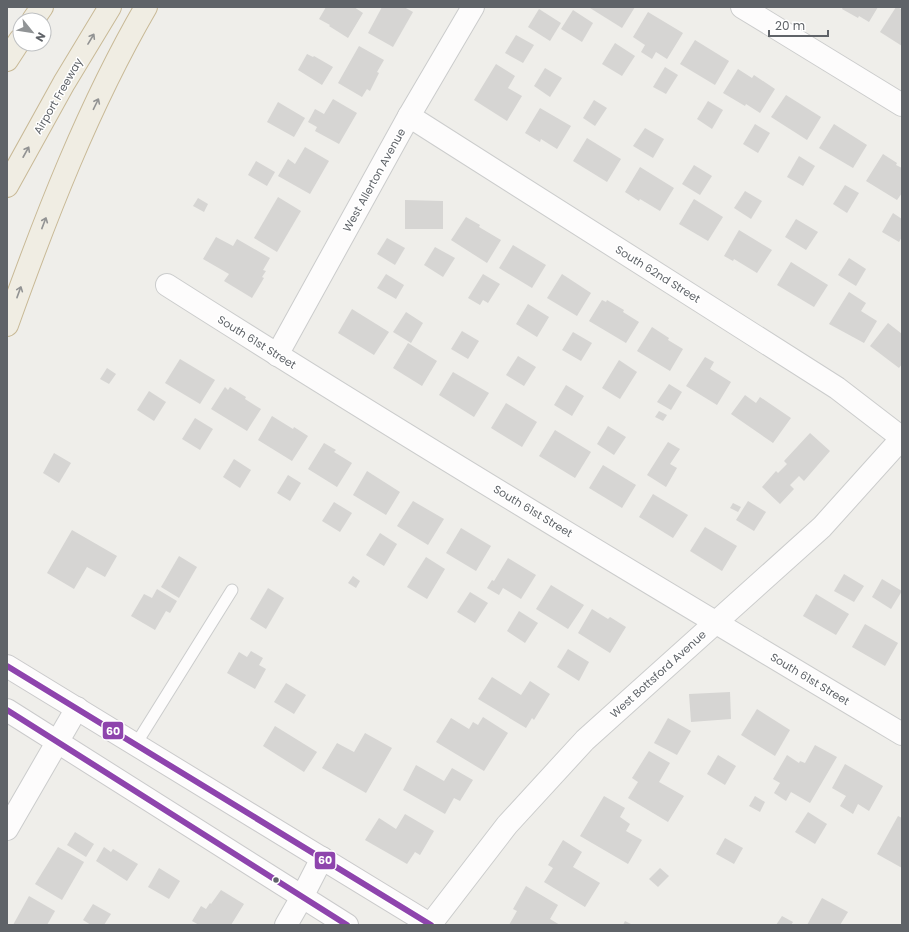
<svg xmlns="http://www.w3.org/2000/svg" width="909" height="932" font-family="Poppins,sans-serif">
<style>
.building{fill:#d6d5d3}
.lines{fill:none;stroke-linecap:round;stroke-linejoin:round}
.lane-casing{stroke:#cbcccc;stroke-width:13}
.street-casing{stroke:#cbcccc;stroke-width:24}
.secondary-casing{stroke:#cacacb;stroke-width:24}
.highway-casing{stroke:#c8b996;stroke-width:24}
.lane{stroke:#fdfcfc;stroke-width:11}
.street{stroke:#fdfcfc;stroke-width:22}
.secondary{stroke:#fdfcfc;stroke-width:22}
.highway{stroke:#f0ede3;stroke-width:22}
.bus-1-casing{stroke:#fff;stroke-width:9}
.bus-1{stroke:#8e44ad;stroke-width:6}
.oneway{stroke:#929393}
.bus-dot{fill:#5f6368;stroke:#fff;stroke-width:1.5}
.labels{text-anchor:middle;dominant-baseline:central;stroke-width:3;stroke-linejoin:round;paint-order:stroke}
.street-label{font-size:11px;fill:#5f6368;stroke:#fff}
.line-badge{stroke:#fff;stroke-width:1.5}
.badge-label{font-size:11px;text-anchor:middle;font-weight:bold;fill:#fff}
</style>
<rect width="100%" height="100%" fill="#efeeea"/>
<!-- building -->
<g class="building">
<polygon points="326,7 354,7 363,13 348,38 329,26 330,25 319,19"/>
<polygon points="382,7 404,7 413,12 393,47 368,33"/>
<polygon points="590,7 635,7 622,28 590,8"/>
<polygon points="843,7 878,7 869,22 859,16 858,18 842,9"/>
<polygon points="896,7 902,9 902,46 880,32"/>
<polygon points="539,9 561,23 550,41 528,27"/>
<polygon points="573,10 593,23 582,42 561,29"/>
<polygon points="648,12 683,33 667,59 656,52 652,59 641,52 645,45 633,37"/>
<polygon points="516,35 534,45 523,63 505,53"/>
<polygon points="695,40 729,61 715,85 680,64"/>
<polygon points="615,43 635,56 622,76 602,64"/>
<polygon points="359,46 384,60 377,72 379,73 370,91 367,89 362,97 338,83"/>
<polygon points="307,54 313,57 314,56 333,67 322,85 298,70"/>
<polygon points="496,64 515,76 508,88 522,96 507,121 474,100"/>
<polygon points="665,67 678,75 666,94 653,87"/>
<polygon points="545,68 562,78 550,97 534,86"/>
<polygon points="738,69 752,78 754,75 775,89 760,113 746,104 745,106 723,93"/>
<polygon points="786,95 821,117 807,140 771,117"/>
<polygon points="333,99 357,113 339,144 315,131 317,127 308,122 315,109 324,114"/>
<polygon points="594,100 607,108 595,126 583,118"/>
<polygon points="708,101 723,110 712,129 697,119"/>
<polygon points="278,102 305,118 294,137 267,122"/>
<polygon points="540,108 571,126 557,149 541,139 540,142 525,133"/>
<polygon points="755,124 770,133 758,153 743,144"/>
<polygon points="834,124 867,145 853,168 819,148"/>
<polygon points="645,128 664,139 653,158 633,146"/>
<polygon points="587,138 621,159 607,182 573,161"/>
<polygon points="305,147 329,161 310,194 278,176 288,159 295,164"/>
<polygon points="883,154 897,163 896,165 902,168 902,193 897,200 866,181"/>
<polygon points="799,156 815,166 803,186 787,177"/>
<polygon points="256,161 275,172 267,186 248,175"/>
<polygon points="694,165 712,176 700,195 682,184"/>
<polygon points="640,167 674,188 660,211 640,199 639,201 625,192"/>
<polygon points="845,185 859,193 847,213 833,204"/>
<polygon points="745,191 762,201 751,219 734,208"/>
<polygon points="278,197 301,211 277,252 254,238"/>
<polygon points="198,198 208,204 204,212 193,206"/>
<polygon points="694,199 723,217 708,241 679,224"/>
<polygon points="405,200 443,201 443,229 405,229"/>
<polygon points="893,213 902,219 902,237 899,242 882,232"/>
<polygon points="466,217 480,225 479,227 501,240 487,263 451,240"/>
<polygon points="796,219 818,232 806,250 785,237"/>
<polygon points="739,230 772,250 757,273 734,259 733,261 724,256"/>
<polygon points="216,237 233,246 237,239 270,258 263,270 266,271 262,277 264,278 252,298 224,281 229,274 203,259"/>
<polygon points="387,238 405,248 395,265 377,254"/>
<polygon points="513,245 546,265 532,288 499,268"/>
<polygon points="435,247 455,258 443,277 424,265"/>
<polygon points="849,258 866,269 856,286 838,275"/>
<polygon points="791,262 828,285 814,307 777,285"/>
<polygon points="386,274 404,285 396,299 377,288"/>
<polygon points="483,274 500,284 488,303 483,300 480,305 468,298"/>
<polygon points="562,274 591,293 577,316 547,298"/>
<polygon points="849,292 866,303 861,311 877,321 864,343 829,324"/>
<polygon points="602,300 606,302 607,300 624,310 623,312 639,322 626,343 589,321"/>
<polygon points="528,304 549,317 537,337 516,324"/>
<polygon points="352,309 389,332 374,355 338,333"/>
<polygon points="406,312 423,323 411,343 393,332"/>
<polygon points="888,323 902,334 902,364 899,368 870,346"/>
<polygon points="652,327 669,338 668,340 683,349 670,371 637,351"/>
<polygon points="462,331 479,341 468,359 451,349"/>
<polygon points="573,332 592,343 581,361 562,350"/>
<polygon points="408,343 437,361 422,386 393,368"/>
<polygon points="518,356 536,367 524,386 506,375"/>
<polygon points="705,357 714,362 710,369 731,382 717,405 686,386"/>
<polygon points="180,359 215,380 200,404 165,383"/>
<polygon points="619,360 637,372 620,399 602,388"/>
<polygon points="107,368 116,374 109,384 100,379"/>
<polygon points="453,372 489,393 474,417 439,395"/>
<polygon points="669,384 682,392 671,410 657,402"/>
<polygon points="566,385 584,396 572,416 554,405"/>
<polygon points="225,387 228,390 230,387 246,397 245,399 261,409 247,431 211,409"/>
<polygon points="149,391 166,402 154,421 137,410"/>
<polygon points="745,395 756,403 760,397 791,418 773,443 731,414"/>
<polygon points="506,403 537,422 522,447 491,428"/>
<polygon points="659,411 667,415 663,421 655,417"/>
<polygon points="272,416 293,429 294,427 308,436 292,461 258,440"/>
<polygon points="195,418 213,429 200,450 182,439"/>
<polygon points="608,426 626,437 614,455 597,444"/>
<polygon points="555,430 591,452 575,478 539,456"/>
<polygon points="810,433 830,451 804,481 799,476 790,485 794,489 780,504 762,487 776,471 778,473 787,464 784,461"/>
<polygon points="668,442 680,449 670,464 677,468 666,487 647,475"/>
<polygon points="324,443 336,450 334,452 352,463 337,487 308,469"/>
<polygon points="54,453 71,463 59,483 43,473"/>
<polygon points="234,459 251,470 240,488 223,477"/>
<polygon points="603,465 636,485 622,508 589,488"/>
<polygon points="367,471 400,492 386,515 353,495"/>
<polygon points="288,475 301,483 290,501 277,493"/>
<polygon points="653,494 688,515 673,538 639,517"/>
<polygon points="413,501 444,519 428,545 397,526"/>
<polygon points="748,501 766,512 754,531 736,520"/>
<polygon points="334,502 352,513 340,532 322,521"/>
<polygon points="733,503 741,507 738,512 730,508"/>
<polygon points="705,527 737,546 722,571 690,551"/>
<polygon points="461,528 491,546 476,571 446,553"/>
<polygon points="72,530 117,556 105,577 87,567 74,589 47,573"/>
<polygon points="380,533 397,544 384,566 366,555"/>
<polygon points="179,556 197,567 179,598 161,587"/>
<polygon points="426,557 445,569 427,599 407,587"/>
<polygon points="508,558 536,575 521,599 503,588 499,595 487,588 492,580 494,581"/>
<polygon points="844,574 864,586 854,602 834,591"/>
<polygon points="353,576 360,581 356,588 348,583"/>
<polygon points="882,579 902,591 891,609 872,597"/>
<polygon points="551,585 584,605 568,629 536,609"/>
<polygon points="268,588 284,598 266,629 250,619"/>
<polygon points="157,589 177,601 170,613 166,611 155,630 131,616 144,594 152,598"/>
<polygon points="470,592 488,603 475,623 457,612"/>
<polygon points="816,594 849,614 836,635 803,616"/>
<polygon points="592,609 608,619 610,617 626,627 610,653 578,633"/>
<polygon points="519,611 538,623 525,643 507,631"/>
<polygon points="865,624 898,643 885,666 852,647"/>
<polygon points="568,649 589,662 579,681 557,667"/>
<polygon points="251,651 263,658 259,665 266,669 255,689 227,673 239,652 247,657"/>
<polygon points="492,677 521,695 530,681 550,694 534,720 532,718 526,728 478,699"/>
<polygon points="286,683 306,695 294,714 274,702"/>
<polygon points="730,692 731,719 691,722 689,694"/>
<polygon points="757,709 790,730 775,756 741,735"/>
<polygon points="483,717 508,733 484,771 436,742 451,718 469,729 473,722 478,725"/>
<polygon points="668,718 691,731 677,755 654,743"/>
<polygon points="275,726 317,752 304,772 263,746"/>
<polygon points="365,733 392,748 366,793 322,768 337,743 354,752"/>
<polygon points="815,745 837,757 810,803 791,792 786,801 774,793 780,783 773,779 787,755 799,763 800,761 805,763"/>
<polygon points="649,751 670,763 659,782 684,796 668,822 628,798 638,782 632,778"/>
<polygon points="718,755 736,766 725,785 707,774"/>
<polygon points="845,764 883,786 869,811 858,804 853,814 840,806 846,796 832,788"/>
<polygon points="416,765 444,781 452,768 473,780 460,801 454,798 445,814 403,790"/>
<polygon points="604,796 625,808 620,817 630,824 626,831 642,840 628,864 580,836"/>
<polygon points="755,796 765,802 760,812 749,806"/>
<polygon points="808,812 827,824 815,844 795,832"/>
<polygon points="405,814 434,831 420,855 415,852 407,864 365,840 379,818 396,829"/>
<polygon points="898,816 902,818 902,868 877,854"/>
<polygon points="75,832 94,844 86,857 67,845"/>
<polygon points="725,838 743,848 734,864 716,854"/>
<polygon points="563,840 582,852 573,867 600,883 585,907 544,882 553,868 548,865"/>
<polygon points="58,847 84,862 62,900 35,884"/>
<polygon points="104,847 111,852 113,849 138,864 127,881 96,861"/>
<polygon points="159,868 180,881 169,899 148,887"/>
<polygon points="660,868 669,876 658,887 649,879"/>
<polygon points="526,886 558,905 550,919 560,925 509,925 517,911 513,909"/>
<polygon points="221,890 244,904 231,925 199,925 192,921 201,906 206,909 210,903 211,904"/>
<polygon points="29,896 55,911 47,925 13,925"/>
<polygon points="822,898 848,912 840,925 807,925"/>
<polygon points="93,904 111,914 104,925 91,925 83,920"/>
<polygon points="782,916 793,922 791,925 776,925"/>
<polygon points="625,921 633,925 623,925"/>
</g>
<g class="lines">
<defs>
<polyline id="lane" points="136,744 232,590"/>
<g id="street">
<polyline points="742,7 902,105"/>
<polyline points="409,116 837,388 902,438"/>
<path d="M167 285C409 439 656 587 902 734"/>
<polyline points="277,355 409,116 473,7"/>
<polyline points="7,829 77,708"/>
<polyline points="286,925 302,897 322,858"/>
<polyline points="430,925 507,825 585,740 822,527 902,438"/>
</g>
<g id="secondary">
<polyline points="7,666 431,925"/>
<polyline points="7,710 347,925"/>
</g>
<g id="highway">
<polyline points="33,20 42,7"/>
<polyline points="7,60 20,40"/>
<polyline points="7,186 64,83 110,7"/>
<path d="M7 325C46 216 88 107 146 7"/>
</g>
</defs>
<!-- lane casing -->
<use href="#lane" class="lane-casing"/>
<!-- street casing -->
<use href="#street" class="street-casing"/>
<!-- secondary casing -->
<use href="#secondary" class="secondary-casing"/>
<!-- highway casing -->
<use href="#highway" class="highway-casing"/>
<!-- lane -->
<use href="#lane" class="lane"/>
<!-- street -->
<use href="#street" class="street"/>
<!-- secondary -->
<use href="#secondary" class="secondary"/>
<!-- highway -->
<use href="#highway" class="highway"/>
<defs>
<g id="bus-1">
<polyline points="7,666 431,925"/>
<polyline points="7,710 347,925"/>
</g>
</defs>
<!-- bus-1 casing -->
<use href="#bus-1" class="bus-1-casing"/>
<!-- bus-1 -->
<use href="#bus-1" class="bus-1"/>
</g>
<!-- one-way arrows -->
<defs><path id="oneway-shaft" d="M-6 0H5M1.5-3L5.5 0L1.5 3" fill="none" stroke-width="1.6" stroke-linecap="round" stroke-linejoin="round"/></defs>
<g class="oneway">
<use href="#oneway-shaft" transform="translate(91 39) rotate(-59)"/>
<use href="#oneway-shaft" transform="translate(96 104) rotate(-64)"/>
<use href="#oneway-shaft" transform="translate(26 152) rotate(-61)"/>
<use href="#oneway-shaft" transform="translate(44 223) rotate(-69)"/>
<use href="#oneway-shaft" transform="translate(19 292) rotate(-70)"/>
</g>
<!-- markers -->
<circle class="bus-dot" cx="276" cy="880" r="3.5"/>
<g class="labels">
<!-- street labels -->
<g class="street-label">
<text transform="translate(58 96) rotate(-60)">Airport Freeway</text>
<text transform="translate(374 180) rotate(-61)">West Allerton Avenue</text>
<text transform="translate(658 274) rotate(32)">South 62nd Street</text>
<text transform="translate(257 342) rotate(32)">South 61st Street</text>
<text transform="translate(533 511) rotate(31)">South 61st Street</text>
<text transform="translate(658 674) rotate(-42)">West Bottsford Avenue</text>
<text transform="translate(810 679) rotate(31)">South 61st Street</text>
</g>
</g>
<g class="line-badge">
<rect x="102" y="721" width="22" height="19" rx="4" fill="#8e44ad"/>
<rect x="314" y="851" width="22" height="19" rx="4" fill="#8e44ad"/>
</g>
<g class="badge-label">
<text x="113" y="735">60</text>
<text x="325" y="864">60</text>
</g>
<!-- border -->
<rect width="909" height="932" fill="none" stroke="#5f6368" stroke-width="16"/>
<!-- north arrow -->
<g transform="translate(32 32) rotate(120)"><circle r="19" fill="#ffffff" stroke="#bfc1c3"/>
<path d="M0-3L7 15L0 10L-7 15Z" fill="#919496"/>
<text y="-6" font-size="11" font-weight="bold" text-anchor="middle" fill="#5f6368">N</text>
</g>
<!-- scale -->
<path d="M769 30v6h59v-6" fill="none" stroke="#5f6368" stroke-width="2"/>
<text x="775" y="30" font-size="12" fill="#5f6368" stroke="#ffffff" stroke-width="3" paint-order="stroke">20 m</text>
</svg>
